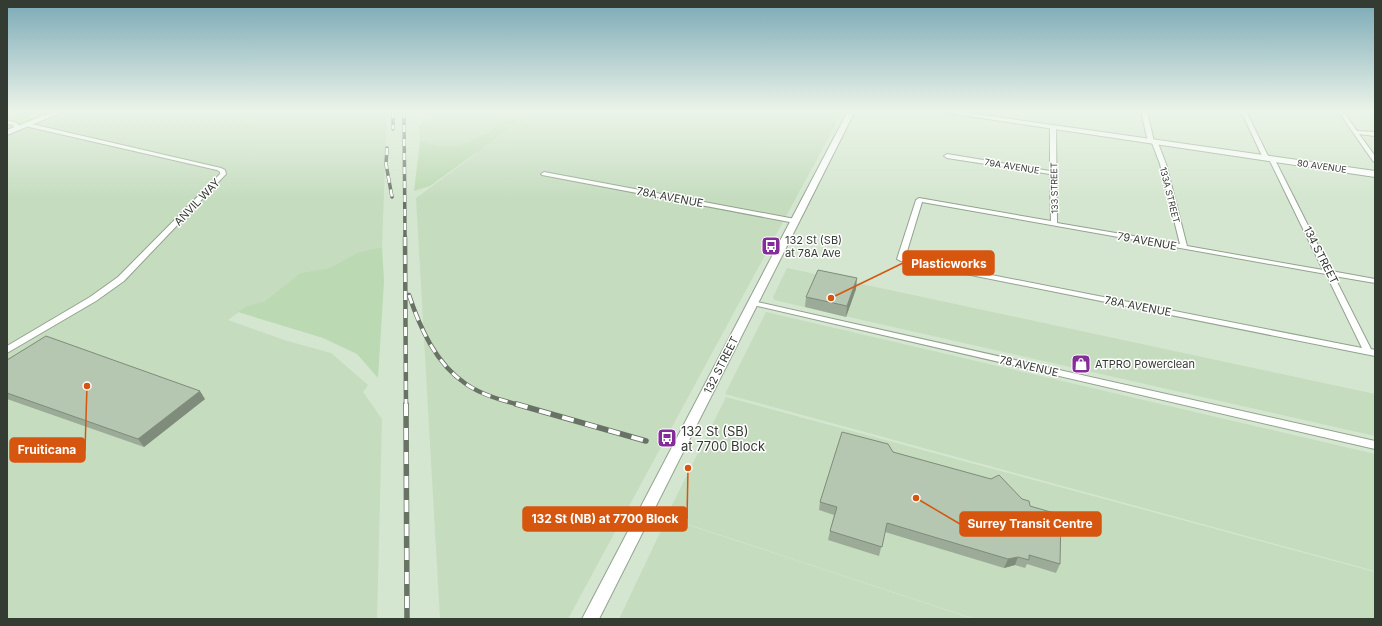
<svg xmlns="http://www.w3.org/2000/svg" width="1382" height="626" font-family="Inter,sans-serif">
<style>
.built{fill:#c5dcbf}
.green{fill:#bbd9b2}
.lines{fill:none;stroke-linecap:round;stroke-linejoin:round}
.street-casing{stroke:#92a38e;stroke-width:2}
.secondary-casing{stroke:#92a38e;stroke-width:2}
.street{fill:#fff;fill-rule:evenodd}
.secondary{fill:#fff;fill-rule:evenodd}
.rail-far2-casing{stroke:#687265;stroke-width:3.5}
.rail-far1-casing{stroke:#687265;stroke-width:4.5}
.rail-casing{stroke:#687265;stroke-width:5.5}
.rail-far2{stroke:#fff;stroke-width:2.5;stroke-dasharray:7;stroke-linecap:butt}
.rail-far1{stroke:#fff;stroke-width:3;stroke-dasharray:9;stroke-linecap:butt}
.rail{stroke:#fff;stroke-width:4;stroke-dasharray:12;stroke-linecap:butt}
.wall{fill:#9cab97}
.shaded-wall{fill:#7f8b7b}
.building{fill:#b5c7b0;stroke:#7f8b7b}
.labels{text-anchor:middle;dominant-baseline:central;stroke-width:3;stroke-linejoin:round;paint-order:stroke}
.far-street-label{font-size:9px;fill:#343b32;stroke:#fff}
.street-label{font-size:11px;fill:#343b32;stroke:#fff}
.poi-label{font-size:11px;fill:#343b32;stroke:#fff;text-anchor:start}
.near-poi-label{font-size:13px;fill:#343b32;stroke:#fff;text-anchor:start}
.leader{fill:none;stroke:#d65610;stroke-width:1.5}
.callout-dot{fill:#d65610;stroke:#fff;stroke-width:1.5}
.callout{fill:#d65610;stroke:#d65610;stroke-width:1.5}
.callout-label{font-size:12px;text-anchor:middle;font-weight:bold;fill:#fff}
</style>
<rect width="100%" height="100%" fill="#d4e6cf"/>
<!-- built -->
<g class="built">
<polygon points="7,111 387,111 382,247 359,252 329,268 300,273 265,301 247,306 228,320 284,340 331,353 368,385 363,392 382,419 377,619 7,619"/>
<polygon points="441,111 843,111 568,619 440,619 416,198 477,153 420,141 419,125"/>
<polygon points="787,268 1375,394 1375,436 774,300 773,297"/>
<polygon points="766,312 1375,454 1375,571 725,394"/>
<polygon points="726,397 1375,572 1375,619 975,619 666,517"/>
<polygon points="667,518 973,619 619,619"/>
</g>
<!-- green -->
<g class="green">
<path d="M517 111 531 113 430 186 414 191 420 141C429 143 439 146 448 146 471 148 499 125 517 111Z"/>
<polygon points="382,247 384,281 378,378 357,354 323,338 238,312 247,306 265,301 300,273 329,268 359,252"/>
</g>
<g class="lines">
<defs>
<g id="street">
<path d="M1141 111H1147L1154 142 1158 143 1166 164 1187 246 1323 270 1269 159 1270 158H1274L1331 271 1375 279V283L1334 276 1371 349 1375 350V356L901 261 897 259 916 200 919 198 1051 221 1050 174 947 158 944 156 947 154 1050 171V128L1053 126 1056 128 1057 223 1180 244 1160 164 1152 143 1148 142ZM922 202 1326 274 1362 348 905 258Z"/>
<polygon points="1241,111 1246,111 1269,158 1268,159 1266,160 1263,158"/>
<polygon points="1338,111 1343,111 1357,131 1375,132 1375,136 1359,134 1375,156 1375,162 1373,161"/>
<polygon points="7,120 17,123 21,129 16,130 13,125 7,124"/>
<polygon points="27,123 221,168 225,170 226,174 124,281 96,301 7,353 7,346 90,297 118,277 220,174 220,172 217,170 25,126 25,124"/>
<polygon points="544,172 795,219 798,221 795,223 542,175 541,174"/>
<polygon points="750,301 753,301 1375,441 1375,449 753,305 750,305 749,303"/>
</g>
<g id="secondary">
<polygon points="55,111 65,111 7,135 7,130"/>
<polygon points="848,111 855,111 599,619 582,619"/>
<polygon points="934,111 955,111 1375,171 1375,177"/>
</g>
</defs>
<!-- street casing -->
<use href="#street" class="street-casing"/>
<!-- secondary casing -->
<use href="#secondary" class="secondary-casing"/>
<!-- street -->
<use href="#street" class="street"/>
<!-- secondary -->
<use href="#secondary" class="secondary"/>
<defs>
<g id="rail-far2">
<polyline points="393,111 393,129"/>
<polyline points="404,111 405,238"/>
<polyline points="387,148 386,164 392,197"/>
</g>
<g id="rail-far1">
<polyline points="405,237 406,405"/>
<path d="M409 295C420 328 436 364 466 384 482 395 501 400 520 405"/>
</g>
<g id="rail">
<polyline points="406,404 407,619"/>
<polyline points="516,404 646,441"/>
</g>
</defs>
<!-- rail-far2 casing -->
<use href="#rail-far2" class="rail-far2-casing"/>
<!-- rail-far1 casing -->
<use href="#rail-far1" class="rail-far1-casing"/>
<!-- rail casing -->
<use href="#rail" class="rail-casing"/>
<!-- rail-far2 -->
<use href="#rail-far2" class="rail-far2"/>
<!-- rail-far1 -->
<use href="#rail-far1" class="rail-far1"/>
<!-- rail -->
<use href="#rail" class="rail"/>
</g>
<!-- wall -->
<g class="wall">
<polygon points="856,289 846,317 805,307 806,297"/>
<polygon points="7,360 205,399 144,447 7,399"/>
<polygon points="893,452 1022,499 1030,506 1060,564 1056,573 1027,564 1025,568 1015,565 1004,568 885,532 879,556 828,540 830,531 834,515 819,510 820,502"/>
</g>
<!-- shaded-wall -->
<g class="shaded-wall">
<polygon points="857,278 856,289 846,317 847,306"/>
<polygon points="200,391 205,399 144,447 138,439"/>
<polygon points="1018,557 1015,565 1004,568 1008,559"/>
</g>
<!-- building -->
<g class="building">
<polygon points="818,270 857,278 847,306 806,297"/>
<polygon points="46,336 200,391 138,439 7,393 7,360"/>
<polygon points="842,432 888,444 893,452 991,479 999,475 1022,499 1029,501 1030,506 1061,515 1060,564 1029,555 1029,560 1018,557 1008,559 887,523 882,547 830,531 837,507 820,502"/>
</g>
<!-- sky -->
<linearGradient id="sky" x2="0" y2="1"><stop stop-color="#7aa9b6"/><stop offset="0.56" stop-color="#ecf4e9"/><stop offset="1" stop-color="#ecf4e9" stop-opacity="0"/></linearGradient>
<rect width="1382" height="199" fill="url(#sky)"/>
<!-- icons -->
<defs>
<symbol id="bus-square" viewBox="-11 -11 22 22"><rect x="-9" y="-9" width="18" height="18" rx="4" fill="#842d9a" stroke="#fff"/><path d="M-5-6H5V4H4V6H2V4H-2V6H-4V4H-5ZM-3.5-4V0h7V-4ZM-3.5 1.2v1.5H-2V1.2ZM2 1.2v1.5H3.5V1.2Z" fill="#fff"/></symbol>
<symbol id="shop-square" viewBox="-11 -11 22 22"><rect x="-9" y="-9" width="18" height="18" rx="4" fill="#842d9a" stroke="#fff"/><path d="M-5-2.5h2.3a2.7 3.5 0 0 1 5.4 0H5L5.5 6h-11ZM-1.5-2.5h3a1.5 2.3 0 0 0-3 0Z" fill="#fff"/></symbol>
</defs>
<g fill-rule="evenodd">
<use href="#bus-square" x="760" y="235" width="22" height="22"/>
<use href="#shop-square" x="1070" y="353" width="22" height="22"/>
<use href="#bus-square" x="656" y="427" width="22" height="22"/>
</g>
<g class="labels">
<!-- far-street labels -->
<g class="far-street-label">
<text transform="translate(1012 166) rotate(9)">79A AVENUE</text>
<text transform="translate(1322 166) rotate(8)">80 AVENUE</text>
<text transform="translate(1054 188) rotate(-91)">133 STREET</text>
<text transform="translate(1170 195) rotate(76)">133A STREET</text>
</g>
<!-- street labels -->
<g class="street-label">
<text transform="translate(670 197) rotate(11)">78A AVENUE</text>
<text transform="translate(197 202) rotate(-46)">ANVIL WAY</text>
<text transform="translate(1147 241) rotate(10)">79 AVENUE</text>
<text transform="translate(1321 255) rotate(63)">134 STREET</text>
<text transform="translate(1138 306) rotate(11)">78A AVENUE</text>
<text transform="translate(721 365) rotate(-63)">132 STREET</text>
<text transform="translate(1029 366) rotate(13)">78 AVENUE</text>
</g>
<!-- poi labels -->
<g class="poi-label">
<text x="785" y="240">132 St (SB)<tspan x="785" dy="13">at 78A Ave</tspan></text>
<text x="1095" y="364">ATPRO Powerclean</text>
</g>
<!-- near-poi labels -->
<g class="near-poi-label">
<text x="681" y="431">132 St (SB)<tspan x="681" dy="15">at 7700 Block</tspan></text>
</g>
</g>
<!-- callouts -->
<path class="leader" d="M831 298L903 263M87 386L85 450M688 468L687 519M916 498L960 524"/>
<g class="callout-dot">
<circle cx="831" cy="298" r="4"/>
<circle cx="87" cy="386" r="4"/>
<circle cx="688" cy="468" r="4"/>
<circle cx="916" cy="498" r="4"/>
</g>
<g class="callout">
<rect x="903" y="251" width="91" height="24" rx="4"/>
<rect x="10" y="438" width="75" height="24" rx="4"/>
<rect x="523" y="507" width="164" height="24" rx="4"/>
<rect x="960" y="512" width="141" height="24" rx="4"/>
</g>
<g class="callout-label">
<text x="949" y="268">Plasticworks</text>
<text x="47" y="454">Fruiticana</text>
<text x="605" y="523">132 St (NB) at 7700 Block</text>
<text x="1030" y="528">Surrey Transit Centre</text>
</g>
<!-- border -->
<rect width="1382" height="626" fill="none" stroke="#343b32" stroke-width="16"/>
</svg>
